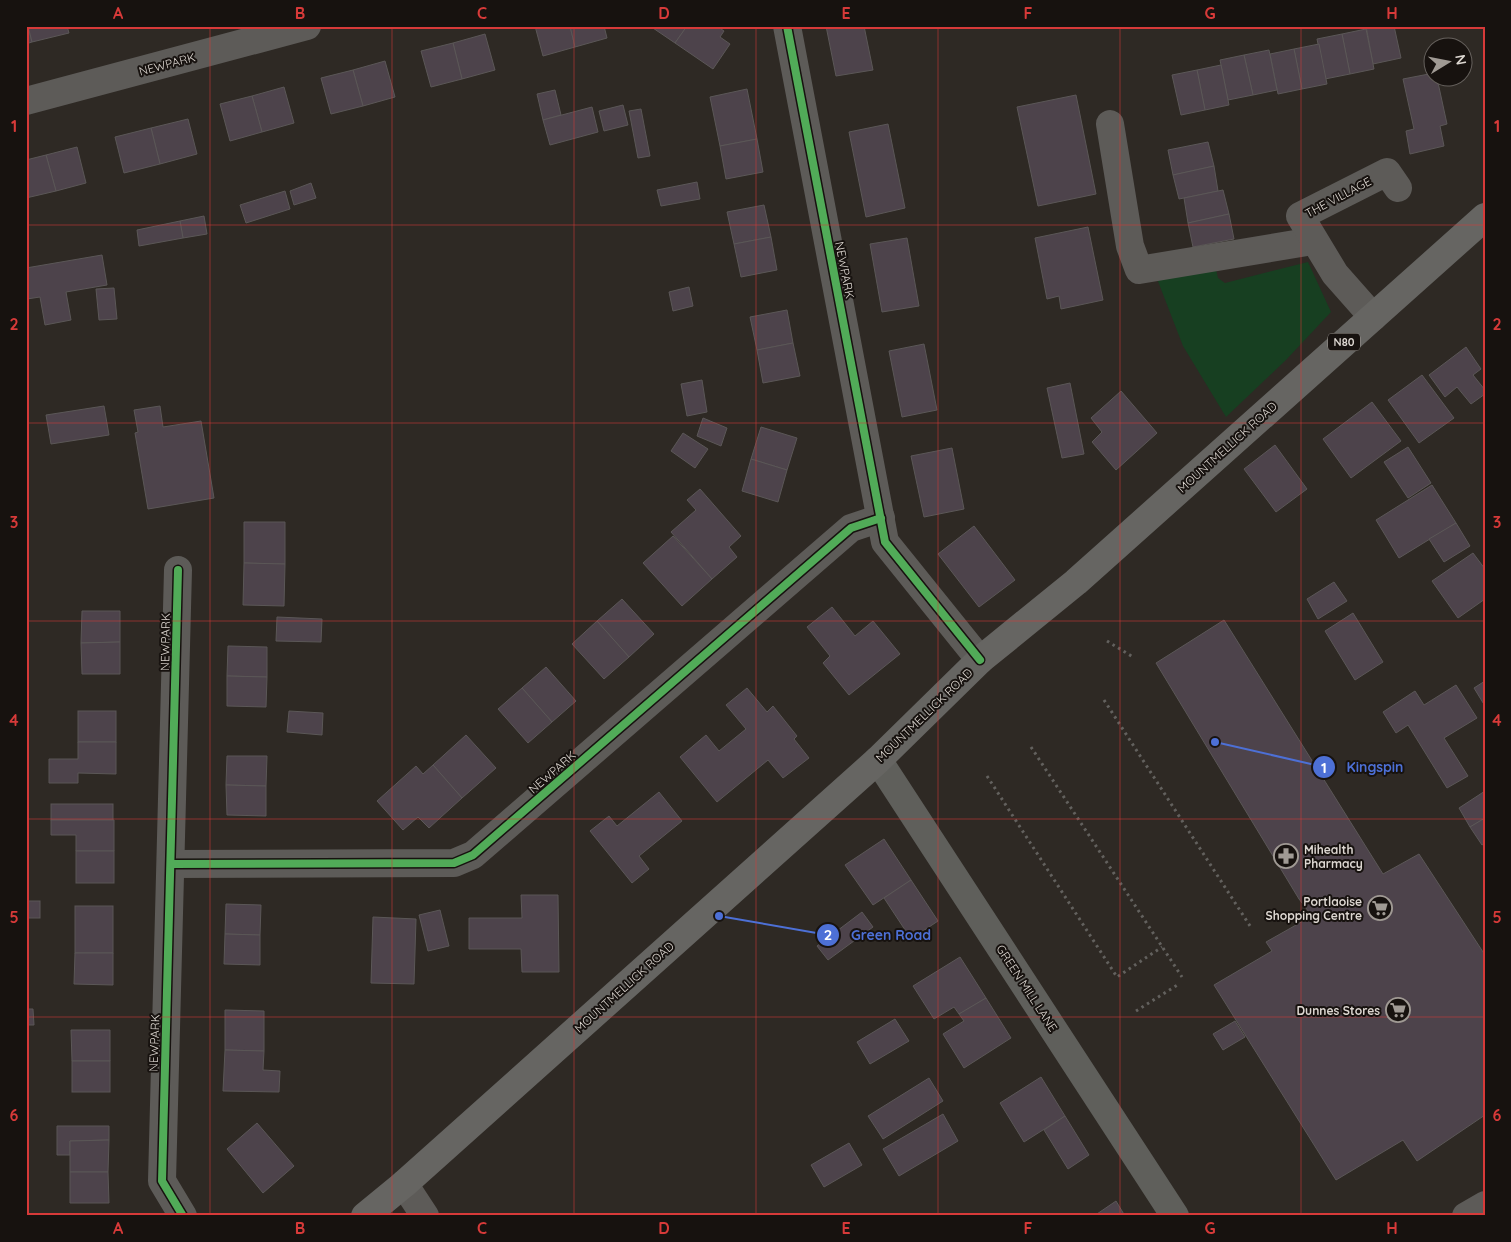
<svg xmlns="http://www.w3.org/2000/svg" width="1511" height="1242" font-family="Quicksand,sans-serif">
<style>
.green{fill:#173f21}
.building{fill:#4d434b;stroke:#5b5757}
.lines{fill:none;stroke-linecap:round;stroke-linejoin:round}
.path{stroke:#63615e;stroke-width:3;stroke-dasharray:2.5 4;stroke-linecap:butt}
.street{stroke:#5d5b58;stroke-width:28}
.secondary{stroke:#5f5f5b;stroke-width:28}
.primary{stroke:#666562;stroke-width:28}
.cycleway-casing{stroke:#17120f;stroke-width:11}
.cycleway{stroke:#51ab58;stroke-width:8}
.grid{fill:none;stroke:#d73a39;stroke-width:1;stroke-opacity:0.55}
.labels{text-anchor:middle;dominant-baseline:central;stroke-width:4;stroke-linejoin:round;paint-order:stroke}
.shield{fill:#17120f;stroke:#a29c97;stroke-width:1}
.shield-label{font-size:11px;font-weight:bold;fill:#ddd7d1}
.street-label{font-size:12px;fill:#ddd7d1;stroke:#17120f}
.poi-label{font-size:12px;font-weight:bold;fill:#ddd7d1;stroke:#17120f;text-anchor:end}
.leader{fill:none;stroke:#4d70d6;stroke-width:2}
.callout-dot{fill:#4d70d6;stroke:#17120f;stroke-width:2}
.mark-label{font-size:15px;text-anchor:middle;font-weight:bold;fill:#fff}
.callout-label{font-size:14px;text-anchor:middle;font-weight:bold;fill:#4d70d6;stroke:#17120f;stroke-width:4;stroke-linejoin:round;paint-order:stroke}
.neatline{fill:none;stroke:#d73a39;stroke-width:2}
.grid-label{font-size:16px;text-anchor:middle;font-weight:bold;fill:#d73a39}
</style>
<rect width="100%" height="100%" fill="#2e2924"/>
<!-- green -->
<polygon class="green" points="1214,260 1218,278 1225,283 1308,262 1331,312 1286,360 1226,417 1183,346 1154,271"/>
<!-- building -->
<g class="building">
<polygon points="26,26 28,26 32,42 26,44"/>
<polygon points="28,26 67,26 69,33 32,42"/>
<polygon points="535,26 570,26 575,47 543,56"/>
<polygon points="570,26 604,26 607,38 575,47"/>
<polygon points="650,26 687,26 675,43"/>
<polygon points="687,26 717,26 724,31 720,37 730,44 713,69 675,43"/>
<polygon points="826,26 864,26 873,70 836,76"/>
<polygon points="1366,26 1394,26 1401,58 1373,64"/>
<polygon points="1366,29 1374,69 1350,74 1342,34"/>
<polygon points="485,34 495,70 462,79 453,43"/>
<polygon points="1342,34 1350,74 1325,79 1317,39"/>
<polygon points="453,43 462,79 431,87 421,51"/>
<polygon points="1319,44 1327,84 1302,89 1294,49"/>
<polygon points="1294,49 1302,89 1278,94 1270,54"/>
<polygon points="1269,50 1277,90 1253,95 1244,55"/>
<polygon points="1244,55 1253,95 1228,100 1220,60"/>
<polygon points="385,61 395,97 363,106 353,70"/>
<polygon points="1221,65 1229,105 1205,110 1197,70"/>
<polygon points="353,70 363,106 331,114 321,78"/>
<polygon points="1197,70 1205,110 1181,115 1172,75"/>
<polygon points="1434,73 1434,78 1437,78 1447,124 1440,126 1444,146 1410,154 1406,131 1414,129 1403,79"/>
<polygon points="284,87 294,123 262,132 252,96"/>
<polygon points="747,89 757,139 720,146 710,97"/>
<polygon points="555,90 561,115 543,120 537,94"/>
<polygon points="1076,95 1096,194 1038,206 1017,107"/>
<polygon points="252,96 262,132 230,141 220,104"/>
<polygon points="623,105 628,125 604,131 599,111"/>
<polygon points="592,107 598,132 550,145 543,120"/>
<polygon points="641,109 650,156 638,158 629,111"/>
<polygon points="188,119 197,154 160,164 151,128"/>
<polygon points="888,124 905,208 866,217 849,132"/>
<polygon points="151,128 160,164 124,173 115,137"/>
<polygon points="757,139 763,172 726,179 720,146"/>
<polygon points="1208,142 1214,166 1173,175 1168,150"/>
<polygon points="77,147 86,183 56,191 46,155"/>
<polygon points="46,155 56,191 26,198 26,160"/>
<polygon points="1214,166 1218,191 1179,199 1173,175"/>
<polygon points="697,182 700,199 661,206 657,190"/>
<polygon points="311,183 316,198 294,205 290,191"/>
<polygon points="1223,190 1229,214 1188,223 1184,198"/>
<polygon points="285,191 290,209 246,223 240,205"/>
<polygon points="764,205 771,237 734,244 727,212"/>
<polygon points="1229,214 1234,239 1193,247 1188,223"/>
<polygon points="204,216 207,234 183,238 180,221"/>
<polygon points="180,221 183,238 139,246 137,230"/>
<polygon points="1088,227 1103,300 1061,309 1059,296 1047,299 1035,238"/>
<polygon points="771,237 777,270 741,277 734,244"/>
<polygon points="907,238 919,306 882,312 870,244"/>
<polygon points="102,255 107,285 66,292 71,320 45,325 40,297 27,299 26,268"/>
<polygon points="689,287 693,306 673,311 669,292"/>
<polygon points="114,288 117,319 99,320 96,289"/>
<polygon points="787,310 793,343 757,350 750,317"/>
<polygon points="793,343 800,376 763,383 757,350"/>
<polygon points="924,344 937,410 902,417 889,351"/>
<polygon points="1466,347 1481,369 1473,375 1485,390 1485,394 1471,404 1457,387 1445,397 1429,375"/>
<polygon points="1422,375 1454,418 1419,443 1388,400"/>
<polygon points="702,380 707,412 687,416 681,384"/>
<polygon points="1070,383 1084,454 1062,458 1047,388"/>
<polygon points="1121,391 1157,433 1116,470 1092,442 1102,432 1091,418"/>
<polygon points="1372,402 1401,441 1351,478 1323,439"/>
<polygon points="104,406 109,435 51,444 46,415"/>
<polygon points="160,406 163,427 201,421 214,498 148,509 135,433 138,432 134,410"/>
<polygon points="703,418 727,428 721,446 697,436"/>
<polygon points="761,427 797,438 787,470 751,459"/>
<polygon points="683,433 708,449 695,468 671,451"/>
<polygon points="1275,445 1307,489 1276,512 1244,469"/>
<polygon points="1408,447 1431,483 1408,498 1384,462"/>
<polygon points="952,448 964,509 924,517 911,456"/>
<polygon points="751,459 787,470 778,502 742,491"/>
<polygon points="1432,485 1456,523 1399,558 1376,520"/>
<polygon points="700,489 741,536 729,547 737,557 712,579 671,532 696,510 687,500"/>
<polygon points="244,522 285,522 285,564 244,563"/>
<polygon points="1456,523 1470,546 1444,562 1429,539"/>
<polygon points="974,526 1015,580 979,607 938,554"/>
<polygon points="673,536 712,579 682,606 643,563"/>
<polygon points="1473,553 1485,569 1485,599 1458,618 1432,581"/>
<polygon points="244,563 285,564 284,606 243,605"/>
<polygon points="1334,582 1347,601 1318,619 1307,599"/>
<polygon points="622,599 654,634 629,657 597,621"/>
<polygon points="832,607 855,636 873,621 900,654 849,695 823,663 830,656 807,627"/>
<polygon points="82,611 120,611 120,642 81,643"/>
<polygon points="1353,613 1383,662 1355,680 1325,631"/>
<polygon points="277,617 322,619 321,642 276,641"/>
<polygon points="1224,620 1383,874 1419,854 1485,955 1485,1115 1417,1161 1403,1140 1336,1180 1214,985 1272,951 1266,942 1312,916 1299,899 1156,663"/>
<polygon points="597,621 629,657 604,679 572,644"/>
<polygon points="120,642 120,674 82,674 81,643"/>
<polygon points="228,646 267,647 267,677 227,676"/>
<polygon points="546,667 576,701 552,722 522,688"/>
<polygon points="227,676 267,677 266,707 227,706"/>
<polygon points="1485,681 1485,706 1474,688"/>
<polygon points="1456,685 1477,718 1444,738 1468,776 1447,788 1408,725 1396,733 1383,712 1415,691 1424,705"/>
<polygon points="522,688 552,722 528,743 498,709"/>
<polygon points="747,688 767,712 773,706 797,736 794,739 809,758 783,778 768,760 717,802 680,757 706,735 719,751 746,729 726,705"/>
<rect x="78" y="711" width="38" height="31"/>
<polygon points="289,711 323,713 322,735 287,732"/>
<polygon points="466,735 496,768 462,798 433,765"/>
<polygon points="78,742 116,742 116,774 78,773 78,783 49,783 49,759 78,759"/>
<polygon points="227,756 267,756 266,786 226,785"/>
<polygon points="433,765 462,798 429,828 418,817 403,830 377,801 416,766 423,774"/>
<polygon points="226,785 266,786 266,816 227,815"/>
<polygon points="1485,791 1485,818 1470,827 1459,808"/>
<polygon points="659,792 682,821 639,856 649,869 632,883 590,831 609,816 617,826"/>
<rect x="51" y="804" width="62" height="16"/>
<polygon points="1485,818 1485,843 1482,845 1470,827"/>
<polygon points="51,820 114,820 114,851 76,851 76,835 51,835"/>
<polygon points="884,839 911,880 873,905 845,865"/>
<rect x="76" y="851" width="38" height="32"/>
<polygon points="911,880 938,921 911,939 884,898"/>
<polygon points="521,895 558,895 559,972 522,972 521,949 469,949 469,918 522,918"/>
<rect x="26" y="901" width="14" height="17"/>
<polygon points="226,904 261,905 260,935 225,934"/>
<rect x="75" y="906" width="38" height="47"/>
<polygon points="440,910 449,946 428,951 419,915"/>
<polygon points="862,912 873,927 828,960 817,946"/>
<polygon points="373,917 416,919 414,984 371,983"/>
<polygon points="225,934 260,935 260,965 224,964"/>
<polygon points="75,953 113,953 113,985 74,984"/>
<polygon points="960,957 986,998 959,1014 954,1007 934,1019 913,986"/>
<polygon points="986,998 1011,1038 964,1068 943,1034 964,1021 959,1014"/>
<polygon points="26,1009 33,1009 34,1025 26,1025"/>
<polygon points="225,1010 264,1011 264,1051 225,1050"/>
<polygon points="895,1019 909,1041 870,1064 857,1042"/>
<polygon points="1235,1021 1245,1037 1223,1050 1213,1034"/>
<polygon points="71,1030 110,1030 110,1061 72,1061"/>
<polygon points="225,1050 264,1051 263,1070 280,1071 279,1092 223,1091"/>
<rect x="72" y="1061" width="38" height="31"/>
<polygon points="1041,1077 1065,1116 1024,1142 1000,1103"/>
<polygon points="929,1078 943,1101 883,1139 868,1116"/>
<polygon points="943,1114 958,1141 899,1176 883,1149"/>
<polygon points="1065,1116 1089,1155 1068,1169 1044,1130"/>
<polygon points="257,1123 294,1166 263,1193 227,1149"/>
<polygon points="57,1126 109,1126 109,1140 70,1141 70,1155 57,1155"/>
<polygon points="109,1140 108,1172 70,1172 70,1141"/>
<polygon points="849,1143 862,1165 824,1187 811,1165"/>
<polygon points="70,1172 108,1172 109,1203 70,1203"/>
<polygon points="1116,1201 1125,1216 1094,1216"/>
</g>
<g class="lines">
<!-- path -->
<g class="path">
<polyline points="1107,641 1133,657"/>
<polyline points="1104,700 1252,929"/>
<polyline points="1031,747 1182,977"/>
<polyline points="987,776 1117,977 1162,947"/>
<polyline points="1136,1011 1179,984"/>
</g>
<!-- street -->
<g class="street">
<polyline points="787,26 885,542 980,660"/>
<polyline points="26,101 307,26"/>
<polyline points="1110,124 1130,246 1139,270 1313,241"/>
<polyline points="1373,317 1335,274 1300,216 1387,172 1398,188"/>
<polyline points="178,570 162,1181 183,1216"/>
<polyline points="171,864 454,863 473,855 851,528 881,518"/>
<polyline points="404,1184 425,1216"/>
<polyline points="1466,1216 1485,1205"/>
</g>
<!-- secondary -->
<polyline class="secondary" points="878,760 1175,1216"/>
<!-- primary -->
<polyline class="primary" points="365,1216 404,1184 878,760 980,660 1076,582 1485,217"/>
<defs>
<g id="cycleway">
<polyline points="787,26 885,542 980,660"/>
<polyline points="178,570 162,1181 183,1216"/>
<polyline points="171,864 454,863 473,855 851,528 881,518"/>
</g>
</defs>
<!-- cycleway casing -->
<use href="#cycleway" class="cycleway-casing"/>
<!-- cycleway -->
<use href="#cycleway" class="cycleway"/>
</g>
<!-- grid -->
<path class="grid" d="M210 26V1216M392 26V1216M574 26V1216M756 26V1216M938 26V1216M1120 26V1216M1301 26V1216M26 225H1485M26 423H1485M26 621H1485M26 819H1485M26 1017H1485"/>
<!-- icons -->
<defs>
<symbol id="pharmacy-ring" viewBox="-11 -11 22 22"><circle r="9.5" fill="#17120f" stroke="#a09a94" stroke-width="1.5"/><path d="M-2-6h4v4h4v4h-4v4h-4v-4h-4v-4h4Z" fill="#a09a94"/></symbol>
<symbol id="supermarket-ring" viewBox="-11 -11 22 22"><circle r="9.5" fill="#17120f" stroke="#a09a94" stroke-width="1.5"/><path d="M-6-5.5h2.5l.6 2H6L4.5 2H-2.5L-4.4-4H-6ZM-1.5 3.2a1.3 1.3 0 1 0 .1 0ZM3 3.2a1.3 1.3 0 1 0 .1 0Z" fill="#a09a94"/></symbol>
</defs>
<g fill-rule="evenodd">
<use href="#pharmacy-ring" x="1272" y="842" width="28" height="28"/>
<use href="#supermarket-ring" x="1366" y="894" width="28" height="28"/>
<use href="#supermarket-ring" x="1384" y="996" width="28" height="28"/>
</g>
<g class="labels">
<!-- shield labels -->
<rect class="shield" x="1328" y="333.5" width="32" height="17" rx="4"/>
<g class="shield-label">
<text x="1344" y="342">N80</text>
</g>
<!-- street labels -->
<g class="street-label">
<text transform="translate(167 64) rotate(-15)">NEWPARK</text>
<text transform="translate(1338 197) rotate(-28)">THE VILLAGE</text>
<text transform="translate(845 270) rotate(79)">NEWPARK</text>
<text transform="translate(1227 447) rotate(-42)">MOUNTMELLICK ROAD</text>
<text transform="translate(165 642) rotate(-89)">NEWPARK</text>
<text transform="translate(924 715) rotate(-44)">MOUNTMELLICK ROAD</text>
<text transform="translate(552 772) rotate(-41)">NEWPARK</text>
<text transform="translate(624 987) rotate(-42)">MOUNTMELLICK ROAD</text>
<text transform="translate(1027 988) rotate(57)">GREEN MILL LANE</text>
<text transform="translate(154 1043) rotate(-88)">NEWPARK</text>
</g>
<!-- poi labels -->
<g class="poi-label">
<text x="1304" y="849" text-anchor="start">Mihealth<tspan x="1304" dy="14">Pharmacy</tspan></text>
<text x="1362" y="901">Portlaoise<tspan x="1362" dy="14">Shopping Centre</tspan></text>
<text x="1380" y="1010">Dunnes Stores</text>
</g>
</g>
<!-- callouts -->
<path class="leader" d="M1215 742L1324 767M719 916L828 935"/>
<g class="callout-dot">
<circle cx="1215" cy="742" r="5"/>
<circle cx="719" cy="916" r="5"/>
<circle cx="1324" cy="767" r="12"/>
<circle cx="828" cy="935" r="12"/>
</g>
<g class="mark-label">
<text x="1324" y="773">1</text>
<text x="828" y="940">2</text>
</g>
<g class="callout-label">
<text x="1375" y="772">Kingspin</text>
<text x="891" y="940">Green Road</text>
</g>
<!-- border -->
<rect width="1511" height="1242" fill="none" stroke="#17120f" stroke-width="55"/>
<!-- north arrow -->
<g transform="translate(1448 62) rotate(80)"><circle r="24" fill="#17120f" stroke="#66615d"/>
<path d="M0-4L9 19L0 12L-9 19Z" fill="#a09a94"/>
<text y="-8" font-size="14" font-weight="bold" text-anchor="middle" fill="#ddd7d1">N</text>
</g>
<rect x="28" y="28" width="1456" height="1186" class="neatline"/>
<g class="grid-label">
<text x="118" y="19">A</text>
<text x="300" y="19">B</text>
<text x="482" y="19">C</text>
<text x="664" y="19">D</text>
<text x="846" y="19">E</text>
<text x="1028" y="19">F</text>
<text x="1210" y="19">G</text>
<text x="1392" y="19">H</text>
<text x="14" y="132">1</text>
<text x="1497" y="132">1</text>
<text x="14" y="330">2</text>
<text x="1497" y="330">2</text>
<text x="14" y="528">3</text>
<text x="1497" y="528">3</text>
<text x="14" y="726">4</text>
<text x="1497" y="726">4</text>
<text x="14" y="923">5</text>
<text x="1497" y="923">5</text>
<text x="14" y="1121">6</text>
<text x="1497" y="1121">6</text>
<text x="118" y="1234">A</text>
<text x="300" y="1234">B</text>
<text x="482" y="1234">C</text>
<text x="664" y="1234">D</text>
<text x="846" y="1234">E</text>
<text x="1028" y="1234">F</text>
<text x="1210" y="1234">G</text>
<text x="1392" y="1234">H</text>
</g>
</svg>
